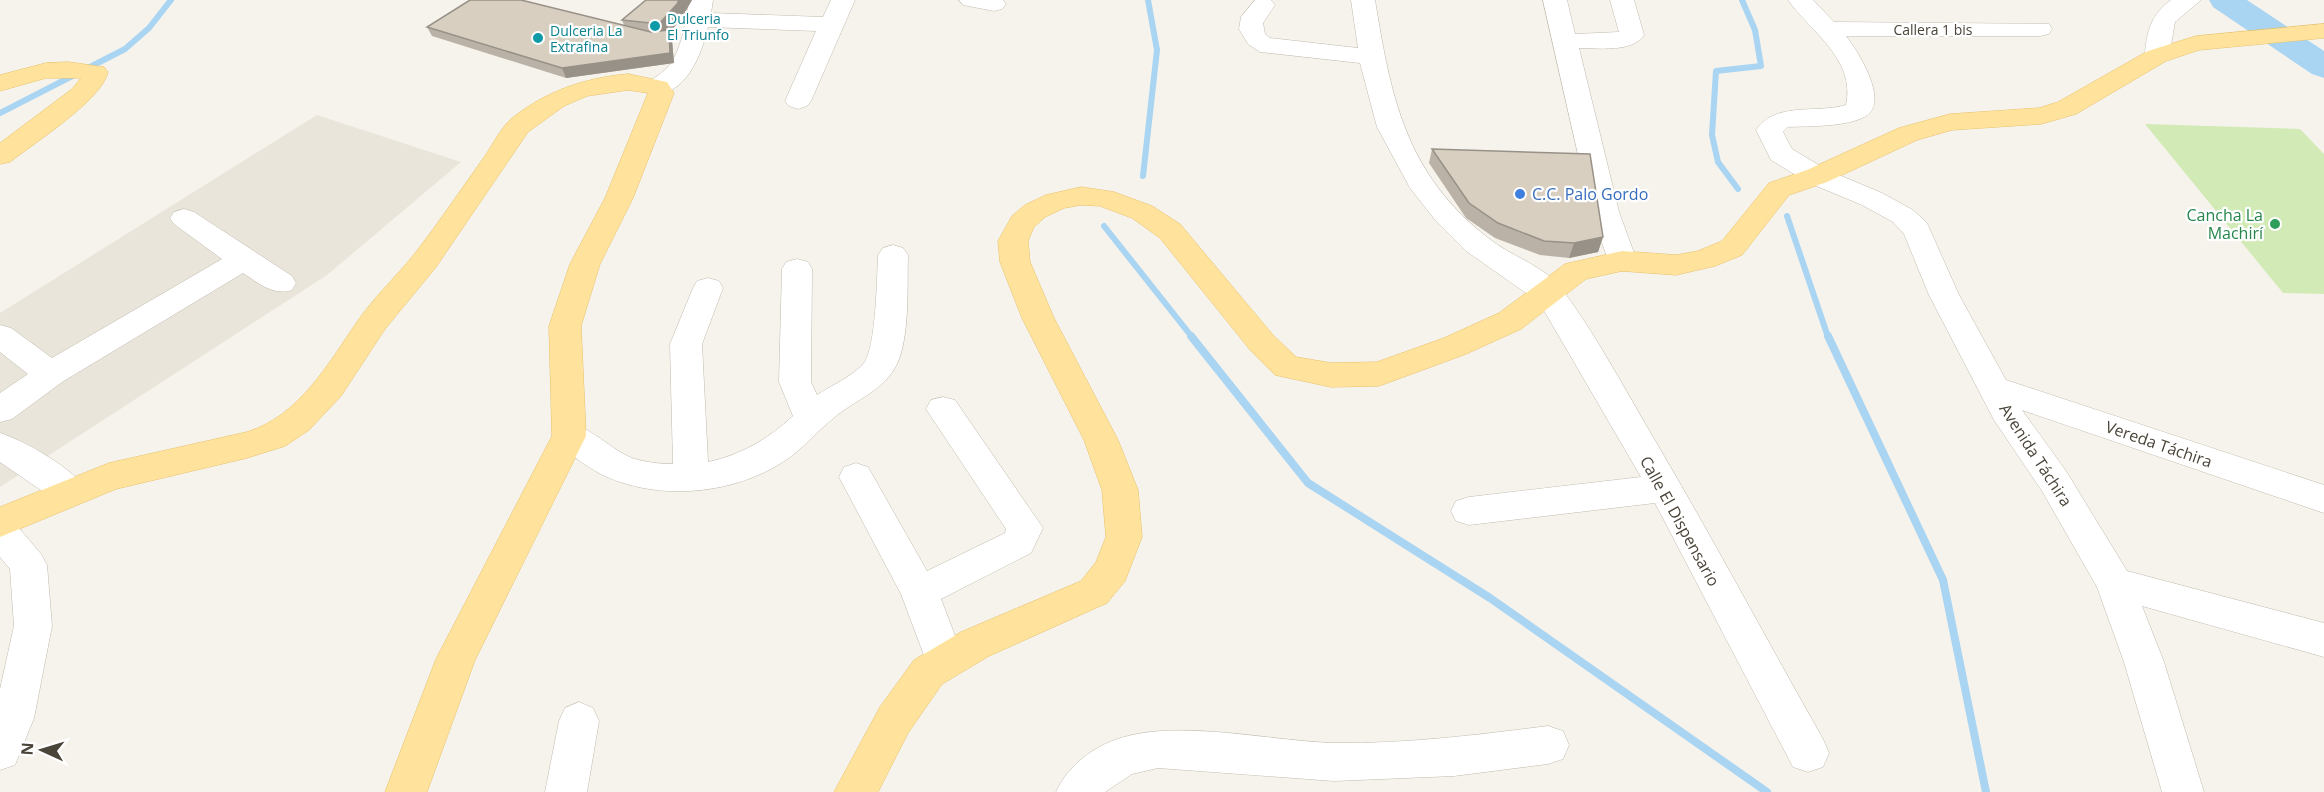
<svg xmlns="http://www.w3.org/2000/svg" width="2324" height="792" font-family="'Open Sans',sans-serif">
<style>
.residential{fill:#eae5da}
.green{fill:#d2eab5}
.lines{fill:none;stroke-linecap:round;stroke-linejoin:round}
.stream-far1{stroke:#a9d4f2;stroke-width:6}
.stream{stroke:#a9d4f2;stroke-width:8}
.river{fill:#a9d4f2;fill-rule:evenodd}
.minor-casing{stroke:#c2bbae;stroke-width:1}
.major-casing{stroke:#e6c16a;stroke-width:1}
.minor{fill:#fff;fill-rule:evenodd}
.major{fill:#ffe39c;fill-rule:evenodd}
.wall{fill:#bab2a6}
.shaded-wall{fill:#979187}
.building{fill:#d8cfc1;stroke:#979187;stroke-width:1.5}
.culture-dot{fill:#0f9aa8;stroke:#fff;stroke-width:2}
.shop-dot{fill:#3f7fe0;stroke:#fff;stroke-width:2}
.leisure-dot{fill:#2e9e5b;stroke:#fff;stroke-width:2}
.labels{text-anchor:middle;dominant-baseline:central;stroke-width:4.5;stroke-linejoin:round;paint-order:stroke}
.far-culture-label{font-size:14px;fill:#0d838f;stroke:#fff;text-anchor:start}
.far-street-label{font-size:14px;fill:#4b4439;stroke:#fff}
.shop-label{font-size:16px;fill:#366cbe;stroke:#fff;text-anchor:start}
.leisure-label{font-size:16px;fill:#27864d;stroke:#fff;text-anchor:end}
.street-label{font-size:16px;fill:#4b4439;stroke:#fff}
</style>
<rect width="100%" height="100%" fill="#f6f3ec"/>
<!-- residential -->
<polygon class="residential" points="317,115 461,162 327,275 0,487 0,313"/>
<!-- green -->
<polygon class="green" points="2145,124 2300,129 2324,154 2324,294 2283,293"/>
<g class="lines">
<!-- stream-far1 -->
<g class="stream-far1">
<polyline points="0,113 125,49 149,28 171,0"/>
<polyline points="1143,176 1157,50 1148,0"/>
<polyline points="1738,189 1718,162 1712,135 1716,71 1761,66 1755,30 1742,0"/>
<polyline points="1787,216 1828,337"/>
<polyline points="1104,226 1192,337"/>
</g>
<!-- stream -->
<g class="stream">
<polyline points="1191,336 1308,483 1490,598 1767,792"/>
<polyline points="1828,336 1943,580 1986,792"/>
</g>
<!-- river -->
<polygon class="river" points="2209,0 2247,0 2324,51 2324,78 2312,74 2213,7"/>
<defs>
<g id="minor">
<path d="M689 0H713L711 13 823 17 831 0H855L811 101 807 106 798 109 789 106 785 101 816 31 708 27C702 54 684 101 649 92L645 87C651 79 660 75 667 68 682 51 686 21 689 0Z"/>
<polygon points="959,0 1003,0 1006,4 1002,9 994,11 963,5"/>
<path d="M1255 0H1271L1275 5 1263 23 1265 34 1270 38 1358 48 1351 0H1375C1391 97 1405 173 1488 238 1510 256 1545 266 1562 289 1595 334 1622 384 1650 432 1710 533 1765 637 1823 739L1829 753 1823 767 1808 772 1793 767 1655 503 1469 525 1456 521 1451 511 1456 501 1469 497 1641 477 1539 302 1466 251 1436 221 1410 188 1377 127 1360 63 1260 52 1248 44 1239 29 1241 17Z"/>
<path d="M1543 0H1567L1575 34 1619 32 1610 0H1634L1644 35C1632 53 1598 48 1579 48L1619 212 1637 261 1633 268 1622 271 1611 268 1591 212Z"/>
<path d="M1788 0H1813L1834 22 2049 24 2052 29 2049 34 2040 36H1846C1857 50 1890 101 1866 116 1848 127 1810 126 1788 127L1783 132 1792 149 1827 170 1882 193 1913 210 1927 223 1959 295 2006 380 2324 485V513L2022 410 2066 471 2127 571 2324 623V657L2142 606 2164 662 2204 792H2162L2124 662 2097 587 2042 491 1994 420 1929 295 1904 234 1893 222 1862 205 1807 182 1771 160 1756 130C1776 101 1816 114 1846 105 1856 59 1811 32 1788 0Z"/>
<path d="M2171 0H2201L2175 22 2169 56 2166 61 2157 63 2148 61 2145 56C2146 33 2151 14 2171 0Z"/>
<path d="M184 209 194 212 292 276 296 283 292 290C272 296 259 283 243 273L62 382 12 419 0 422V393L28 374 0 352V325L11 328 52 358 222 259 174 224 170 218 174 212Z"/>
<path d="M893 245 903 248 908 255C907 286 910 336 897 364 884 391 856 399 835 417 817 431 803 449 783 462 733 494 662 501 607 477 589 469 574 456 557 445L552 436 557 427C586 418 606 448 632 458 644 462 660 464 673 464L670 344 693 288 697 281 708 278 719 281 723 288 702 344 708 462C741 455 768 439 793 416L779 382 782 269 786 262 797 259 808 262 812 269 811 382 817 395C832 385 852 377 864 363 876 347 877 277 878 255L883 248Z"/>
<polygon points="943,397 955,400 1043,528 1031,553 941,599 965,662 959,674 945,679 931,674 901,594 839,477 844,467 856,463 868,467 927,571 1005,533 1006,529 926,409 931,400"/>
<path d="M0 433C25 441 75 469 88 492L82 502 70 506 58 502 0 462Z"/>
<polygon points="0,516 13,521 41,554 47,565 52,626 34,718 15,765 0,770 0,689 14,626 10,569 0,557"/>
<polygon points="579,702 593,708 599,721 587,792 545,792 559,721 565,708"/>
<path d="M1548 726 1563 731 1569 745 1563 759 1548 764 1454 776 1334 781 1158 768 1132 774 1105 792H1056C1068 765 1095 745 1124 737 1183 720 1271 741 1334 743 1405 744 1477 735 1548 726Z"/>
</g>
<g id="major">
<polygon points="2324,24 2324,38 2199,50 2166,61 2076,114 2041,124 1952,130 1917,140 1827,182 1789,195 1742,255 1715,266 1676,275 1622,271 1586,279 1521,329 1466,354 1379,386 1331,387 1275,375 1251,351 1160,238 1132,218 1100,206 1081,205 1064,208 1045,217 1034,227 1028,241 1030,262 1054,318 1118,440 1138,490 1142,537 1125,581 1107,603 989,656 942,684 908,733 878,792 834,792 880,707 914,660 961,632 1081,581 1096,562 1106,537 1102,490 1084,440 1022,318 1000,262 998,241 1012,216 1025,205 1046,195 1081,187 1114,192 1152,206 1180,224 1273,335 1296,357 1331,363 1377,362 1444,338 1499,313 1565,264 1622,251 1676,255 1698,251 1722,241 1769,183 1807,170 1899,128 1950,114 2039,108 2058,102 2148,51 2196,36"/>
<path d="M68 62 104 67 108 72C102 100 34 143 10 162L0 164V143L72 89 81 78H46L0 91V75L46 63Z"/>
<path d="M628 74 667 82 674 93 633 198 600 264 581 326 586 436 475 660 427 792H385L436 659 552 436 549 326 570 264 605 198 648 93 628 90 587 96 564 106 528 132 436 267 385 329 341 396 309 430 285 446 247 458 116 489 0 537V507L109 463 247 432C299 416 328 364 357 322 374 297 397 276 416 252 440 221 462 188 485 156 493 144 501 128 511 119 546 91 584 78 628 74Z"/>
</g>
</defs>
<!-- minor casing -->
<use href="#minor" class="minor-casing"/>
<!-- major casing -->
<use href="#major" class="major-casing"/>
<!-- minor -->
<use href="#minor" class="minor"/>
<!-- major -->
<use href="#major" class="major"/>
</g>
<!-- wall -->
<g class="wall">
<polygon points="646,0 692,0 681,19 670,32 672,40 674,63 566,78 432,36 427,27 624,25 622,20"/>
<polygon points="1432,149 1603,237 1598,252 1569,258 1540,255 1495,238 1466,218 1429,163"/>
</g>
<!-- shaded-wall -->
<g class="shaded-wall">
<polygon points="679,0 692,0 681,19 670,32 672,40 674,63 566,78 562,68 664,38 659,24"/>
<polygon points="1603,237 1598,252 1569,258 1574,243"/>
</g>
<!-- building -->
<g class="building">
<polygon points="470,0 521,0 651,32 669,30 670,53 562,68 427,27"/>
<polygon points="646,0 679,0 677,4 659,24 622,20"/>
<polygon points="1432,149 1590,154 1603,237 1574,243 1544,241 1498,223 1469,203"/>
</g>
<!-- markers -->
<g class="culture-dot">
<circle cx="655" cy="26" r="6"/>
<circle cx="538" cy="38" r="6"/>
</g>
<circle class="shop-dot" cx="1520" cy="194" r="6"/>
<circle class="leisure-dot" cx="2275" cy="224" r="6"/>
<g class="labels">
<!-- far-culture labels -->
<g class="far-culture-label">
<text x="667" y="18">Dulceria<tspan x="667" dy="16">El Triunfo</tspan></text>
<text x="550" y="30">Dulceria La<tspan x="550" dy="16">Extrafina</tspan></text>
</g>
<!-- far-street labels -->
<g class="far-street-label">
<text x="1933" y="29">Callera 1 bis</text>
</g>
<!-- shop labels -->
<g class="shop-label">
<text x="1532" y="194">C.C. Palo Gordo</text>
</g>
<!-- leisure labels -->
<g class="leisure-label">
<text x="2263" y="215">Cancha La<tspan x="2263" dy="18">Machirí</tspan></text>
</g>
<!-- street labels -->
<g class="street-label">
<text transform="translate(2159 444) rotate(19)">Vereda Táchira</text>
<text transform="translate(2036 455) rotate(57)">Avenida Táchira</text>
<text transform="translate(1680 521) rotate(61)">Calle El Dispensario</text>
</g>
</g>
<!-- north arrow -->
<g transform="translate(42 750) rotate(274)" stroke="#ffffff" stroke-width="4.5" paint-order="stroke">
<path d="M0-4.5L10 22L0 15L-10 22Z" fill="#4b4439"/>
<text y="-9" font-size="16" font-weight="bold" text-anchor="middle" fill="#4b4439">N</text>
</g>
</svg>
